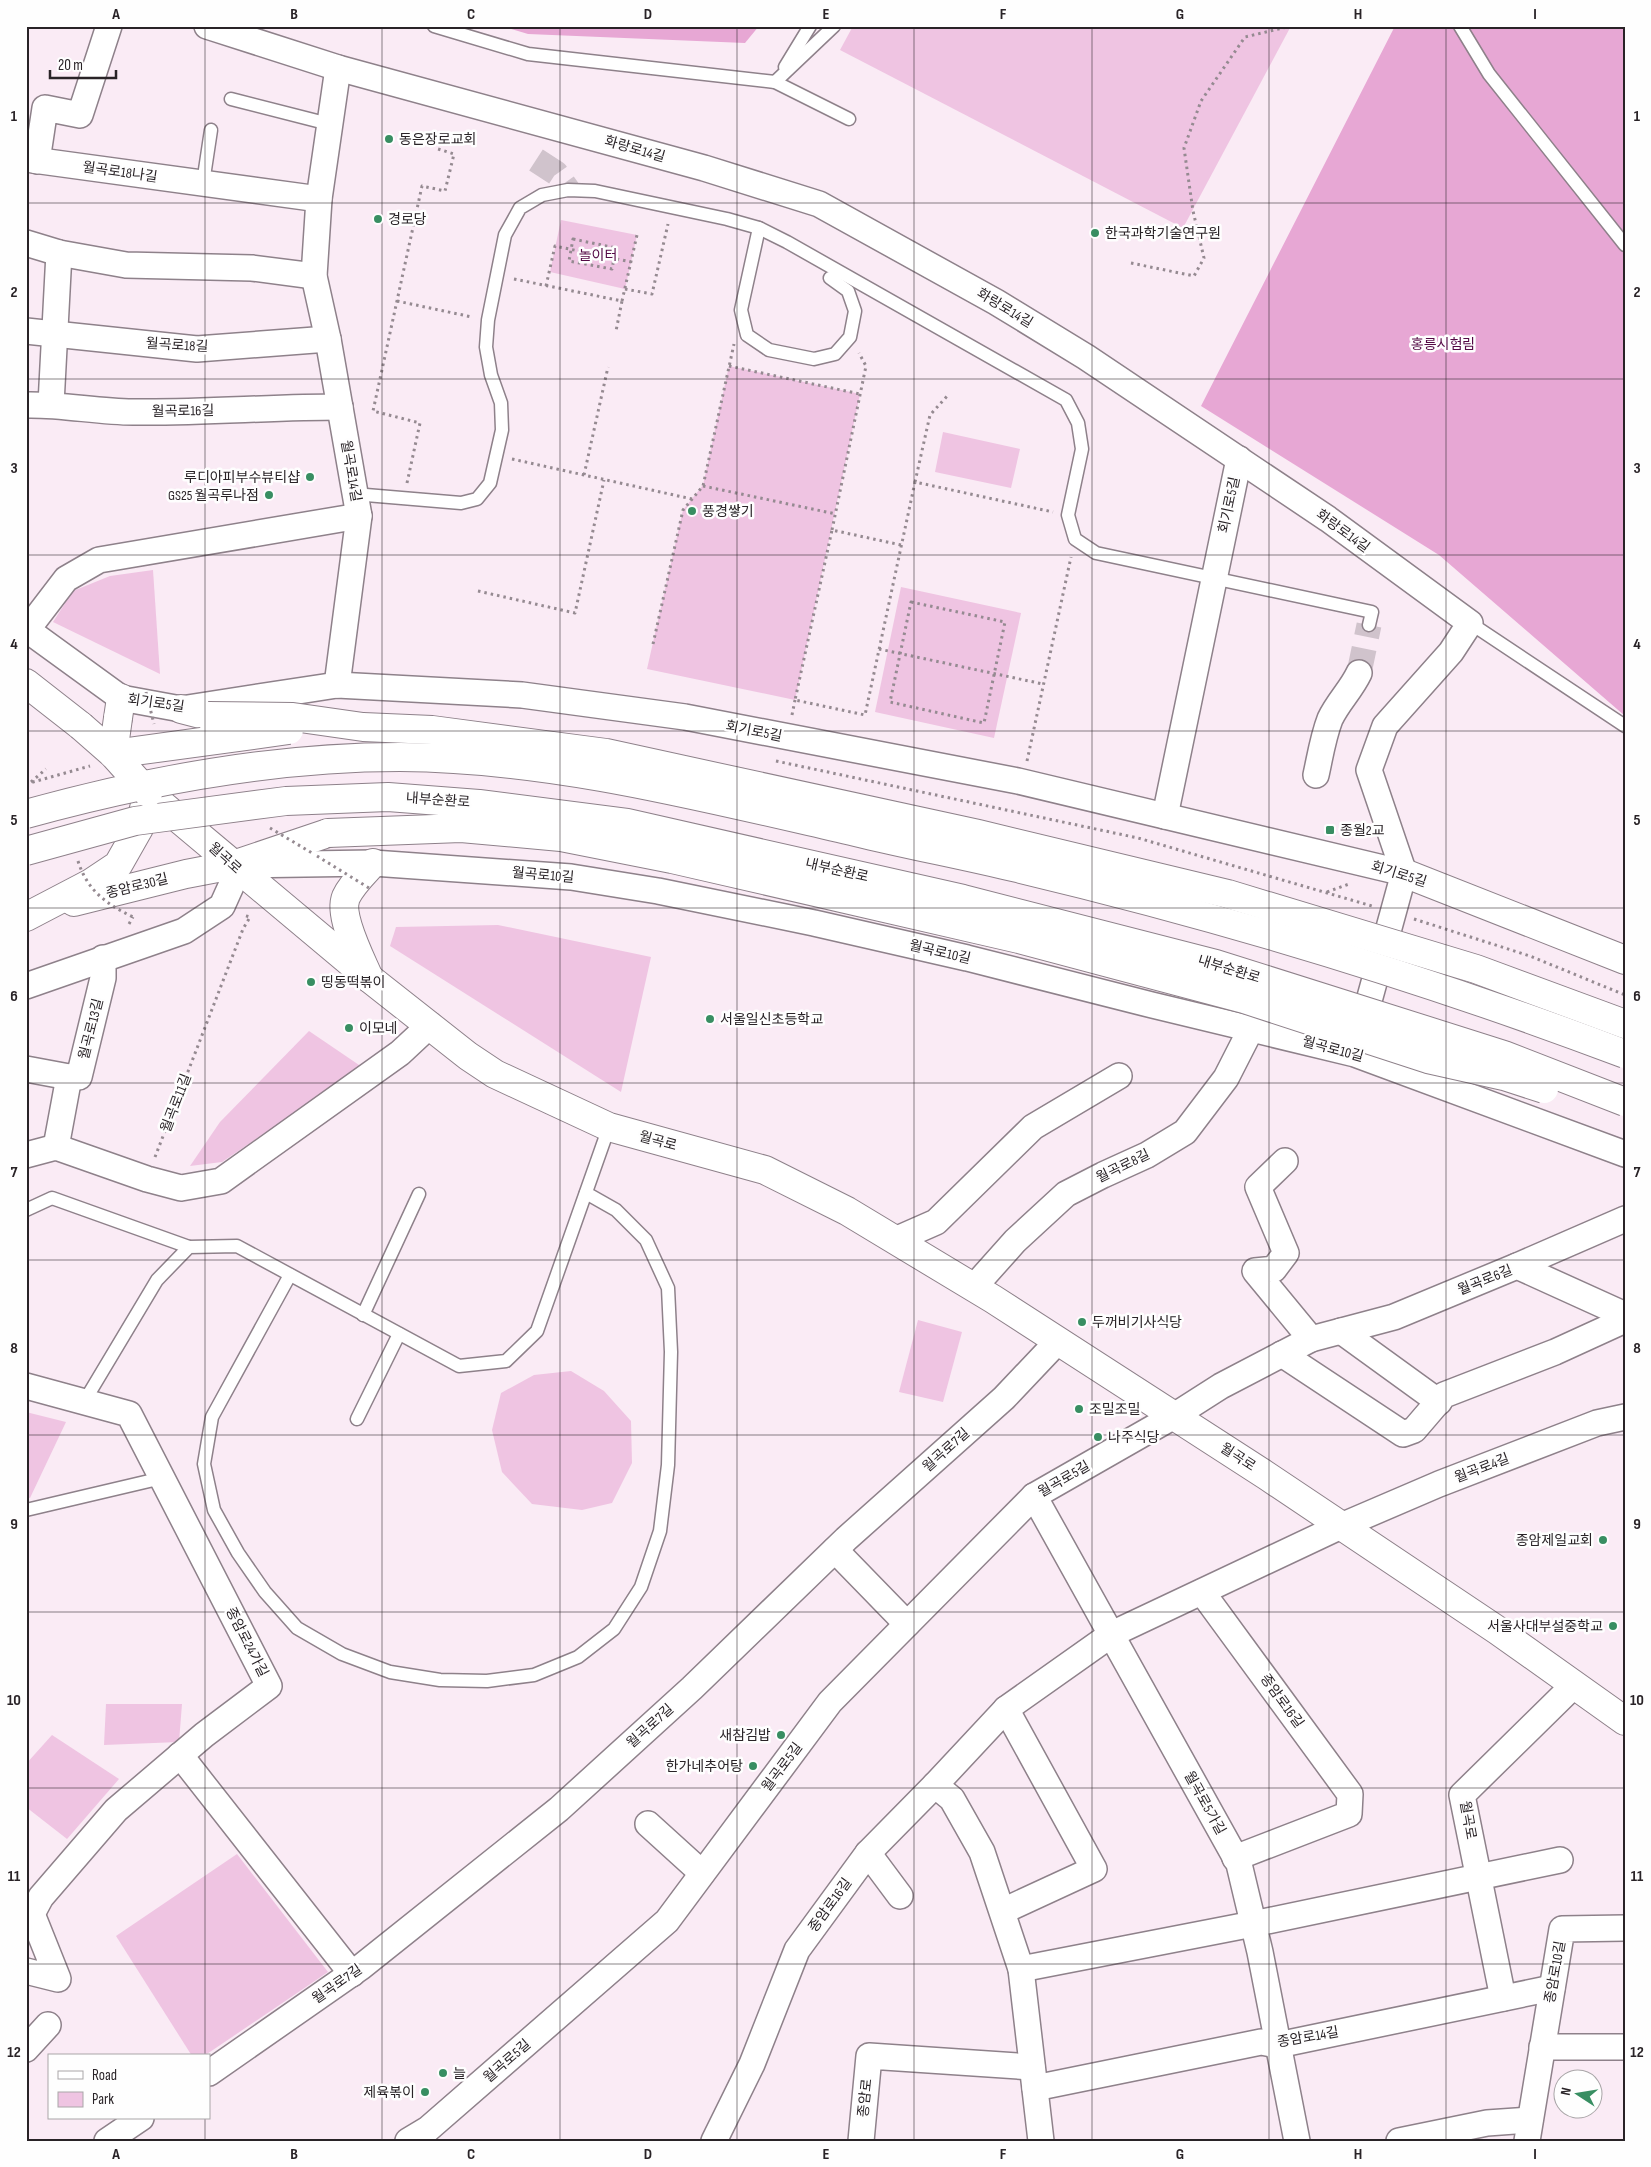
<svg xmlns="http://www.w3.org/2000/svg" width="1651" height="2167" font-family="'Sofia Sans Condensed','Noto Sans KR',sans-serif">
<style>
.green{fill:#efc4e2}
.forest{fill:#e7a7d4}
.pier{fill:#faebf5}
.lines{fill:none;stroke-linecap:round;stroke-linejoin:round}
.street-tunnel{stroke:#d0c3cc;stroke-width:25;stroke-dasharray:25 12;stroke-linecap:butt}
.lane-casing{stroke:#8e818a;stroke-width:15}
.street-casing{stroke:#8e818a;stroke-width:28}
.secondary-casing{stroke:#8e818a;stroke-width:30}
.primary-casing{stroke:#8e818a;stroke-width:30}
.highway-casing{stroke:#8e818a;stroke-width:30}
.path{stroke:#958a91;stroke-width:3;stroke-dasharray:2.5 4;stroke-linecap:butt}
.lane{stroke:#fff;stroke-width:12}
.street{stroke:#fff;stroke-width:25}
.secondary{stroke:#fff;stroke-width:28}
.primary{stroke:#fff;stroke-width:28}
.highway{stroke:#fff;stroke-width:28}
.primary-bridge-casing{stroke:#8e818a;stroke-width:30;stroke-linecap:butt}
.highway-bridge-casing{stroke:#8e818a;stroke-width:30;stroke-linecap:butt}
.path-bridge{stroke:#958a91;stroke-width:3;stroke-dasharray:2.5 4;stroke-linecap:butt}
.primary-bridge{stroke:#fff;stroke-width:28}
.highway-bridge{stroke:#fff;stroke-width:28}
.grid{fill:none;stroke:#292327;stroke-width:1;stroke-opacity:0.55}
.poi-dot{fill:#388e62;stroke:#fefefe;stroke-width:2}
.labels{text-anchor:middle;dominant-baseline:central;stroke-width:5;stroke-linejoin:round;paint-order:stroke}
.poi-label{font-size:14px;fill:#292327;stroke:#fefefe;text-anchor:start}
.street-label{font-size:14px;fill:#292327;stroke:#fefefe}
.park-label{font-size:14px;fill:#540945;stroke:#fefefe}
.neatline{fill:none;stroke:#292327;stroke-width:2}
.grid-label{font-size:16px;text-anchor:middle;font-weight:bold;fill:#292327}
</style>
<rect width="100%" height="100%" fill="#faebf5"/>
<!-- green -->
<g class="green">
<polygon points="853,26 1291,26 1183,228 840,50"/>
<polygon points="561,220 637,235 625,289 550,272"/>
<polygon points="729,366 860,394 795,700 647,669 683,510 703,485"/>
<polygon points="943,432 1020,449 1011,488 935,472"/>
<polygon points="153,570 160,674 53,622 73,591 110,576"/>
<polygon points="901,587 1021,613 994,738 875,712"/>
<polygon points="498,925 651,957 621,1092 390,946 396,927"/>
<polygon points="309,1031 362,1067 222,1162 190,1166 220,1122"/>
<polygon points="918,1320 962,1332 943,1402 899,1392"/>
<polygon points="571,1371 604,1391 631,1421 632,1463 612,1503 582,1510 532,1504 502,1472 492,1430 501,1393 534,1375"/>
<polygon points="26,1412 66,1422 30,1498 26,1497"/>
<polygon points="106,1704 182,1704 179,1742 104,1745"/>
<polygon points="52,1735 119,1779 67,1839 26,1807 26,1764"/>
<polygon points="237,1854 328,1972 204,2056 192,2056 116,1936"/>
</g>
<!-- forest -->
<g class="forest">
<polygon points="501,26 759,26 745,43 528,34"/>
<polygon points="1395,26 1625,26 1625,716 1439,555 1201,406"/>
</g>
<!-- pier -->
<polygon class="pier" points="390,767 508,775 650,791 833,834 1373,972 1625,1062 1625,1085 1511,1038 1365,989 1117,922 1055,903 648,804 510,792 391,785 279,785 179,798 55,831 26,841 26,822 175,780"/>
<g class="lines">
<!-- street-tunnel -->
<g class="street-tunnel">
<polyline points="536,160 556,173 568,190"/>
<polyline points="1359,673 1369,625"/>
</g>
<defs>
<g id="lane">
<polyline points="434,26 528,54 775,82 849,119"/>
<polyline points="1460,26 1489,74 1625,245"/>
<polyline points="785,67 810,26"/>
<polyline points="775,82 834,26"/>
<polyline points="231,99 329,124"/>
<polyline points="203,183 211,130"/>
<polyline points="759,228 741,310 747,335 769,350 814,359 835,354 850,337 855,311 848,291 830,278"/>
<polyline points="354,494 461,503 477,499 490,483 502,430 501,403 491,375 486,347 488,320 505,235 520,208 542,195 568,190 595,191 727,219 759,228 787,242 1066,400 1078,423 1082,449 1068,515 1075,539 1096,553 1372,612 1369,625"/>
<polyline points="1470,623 1625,726"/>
<polyline points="26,1210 52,1198 189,1247"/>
<polyline points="290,1275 212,1417 204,1464 214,1510 238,1553 265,1592 297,1628 342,1654 390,1672 440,1680 487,1681 534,1675 578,1657 614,1629 641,1587 660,1531 668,1465 671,1352 668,1288 646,1240 616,1210 586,1193"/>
<polyline points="363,1315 419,1194"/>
<polyline points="84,1402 157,1280 189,1247 237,1246 459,1366 506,1361 537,1331 609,1127"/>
<polyline points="357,1419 399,1334"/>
<polyline points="26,1510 162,1478"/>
</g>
<g id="street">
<polyline points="207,26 338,68 704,168 819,204 996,302 1086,357 1328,519 1470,623 1451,652 1385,726 1369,770 1404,873"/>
<polyline points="26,159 319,199"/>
<polyline points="37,161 45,108 80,115 109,26"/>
<polyline points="26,243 59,253 126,265 252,268 314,276"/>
<polyline points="26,331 197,349 328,339"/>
<polyline points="51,404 59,253"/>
<path d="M26 405C62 404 97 412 133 412 202 413 271 407 340 407"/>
<polyline points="26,629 121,698 181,709 337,685 522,695 685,717 1018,781 1404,873"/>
<polyline points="27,630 66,579 99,560 359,516"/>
<polyline points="337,685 359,516 328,339 314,276 319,199 338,68"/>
<path d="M1316 775C1320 757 1323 737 1330 719 1338 702 1351 690 1359 673"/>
<polyline points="1165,816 1239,459"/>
<polyline points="26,986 184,931 222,906 231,886 233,865 373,863 571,877 658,891 814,923 967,958 1152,1005 1355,1054 1625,1154"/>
<polyline points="1361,1030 1404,873"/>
<polyline points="26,1069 69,1077 79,1077 103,978 103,958"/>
<polyline points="56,1147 69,1077"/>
<polyline points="26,1155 56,1147 147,1179 181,1188 221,1181 400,1053 430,1025"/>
<polyline points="1285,1161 1258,1187 1286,1253 1274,1269 1255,1271 1311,1339"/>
<polyline points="895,1240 936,1222 1033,1127 1119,1076"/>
<polyline points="1517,1266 1625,1219"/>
<polyline points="974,1287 1015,1241 1066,1194 1103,1175 1147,1155 1185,1132 1226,1078 1251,1029"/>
<polyline points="1341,1331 1439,1402"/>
<polyline points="1282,1354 1403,1434 1414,1430 1444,1395 1555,1352 1625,1320"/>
<polyline points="26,1386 129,1414 269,1686 204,1735 116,1810 41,1897 26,1925"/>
<polyline points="1034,1496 1239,1864 1260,1952 1297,2141"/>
<polyline points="835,1550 907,1624"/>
<polyline points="1202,1592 1350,1794 1349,1814 1235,1858"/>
<polyline points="180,1755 352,1974"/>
<polyline points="935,1785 952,1799 982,1852 1021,1969 1041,2141"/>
<polyline points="648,1824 702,1873"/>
<polyline points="868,1853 900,1896"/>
<polyline points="1003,1911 1094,1869 1006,1709"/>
<polyline points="1021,1969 1253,1924 1560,1860"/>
<polyline points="26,1971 58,1979 32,1914"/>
<polyline points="1503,1998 1462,1795 1574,1685"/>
<polyline points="1542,2047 1625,2047"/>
<polyline points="26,2049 48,2025"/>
<polyline points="209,2073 361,1967 559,1809 692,1688 846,1539 1004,1398 1058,1341"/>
<polyline points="1035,2088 1261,2042 1278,2045 1552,1988"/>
<polyline points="107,2141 141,2118"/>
<polyline points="408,2141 428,2129 667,1921 830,1702 1034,1496 1174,1416 1221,1386 1311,1339 1394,1317 1517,1266 1625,1315"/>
<polyline points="714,2141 752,2064 797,1950 868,1853 935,1785 1006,1709 1112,1634 1341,1526 1439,1484 1597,1423 1625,1417"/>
<polyline points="861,2141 869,2056 1032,2067"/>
<polyline points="1399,2141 1487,2123 1530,2120"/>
<polyline points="1527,2141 1562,1929 1625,1928"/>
</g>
<g id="secondary">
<polyline points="1404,873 1625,960"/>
<path d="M369 978C361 959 338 916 346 897 352 884 364 873 373 863"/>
</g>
<g id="primary">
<polyline points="26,683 81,726"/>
<polyline points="118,718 121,698"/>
<polyline points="74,902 186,874 233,865"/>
<polyline points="26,917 91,883 118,865 139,828 148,793 369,978 468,1056 495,1074 609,1127 765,1170 847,1211 993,1299 1267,1476 1497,1630 1625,1721"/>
</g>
<g id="highway">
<polyline points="181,709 208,716"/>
<polyline points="233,865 328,833"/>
</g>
</defs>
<!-- lane casing -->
<use href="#lane" class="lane-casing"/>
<!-- street casing -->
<use href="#street" class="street-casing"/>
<!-- secondary casing -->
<use href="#secondary" class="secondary-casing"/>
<!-- primary casing -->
<use href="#primary" class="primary-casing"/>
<!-- highway casing -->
<use href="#highway" class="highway-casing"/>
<!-- path -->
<g class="path">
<polygon points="573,239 616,248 612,269 569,261"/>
<polyline points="1131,263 1194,276 1204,258 1193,211 1184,148 1201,101 1245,37 1291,26"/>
<polyline points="514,279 622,301 616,331"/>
<polyline points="546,286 555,246 631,262"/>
<polyline points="625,289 652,294 668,224"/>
<polyline points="397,301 472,317"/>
<polyline points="622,301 637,235"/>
<polyline points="729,366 860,394"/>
<polyline points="512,459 692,499"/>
<polyline points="584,475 608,367"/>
<polyline points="915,482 930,415 949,394"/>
<polyline points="407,483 420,423 373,411 422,186 445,191 454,154 435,148"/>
<polyline points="703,486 836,514"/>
<polyline points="832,530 866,366 859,353"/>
<polyline points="901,545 832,530 795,700 865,715 915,482 1053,512"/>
<polyline points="478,591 575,613 604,480"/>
<polygon points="911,602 1005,622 984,723 890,702"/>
<polyline points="653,644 683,510 703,486 734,344"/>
<polyline points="879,649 1043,684"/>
<polyline points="792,715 795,700"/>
<polyline points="776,761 1138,838 1372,906"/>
<polyline points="1027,761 1071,557"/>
<polyline points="31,782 46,769"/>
<polyline points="26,784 90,766"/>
<polyline points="1327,892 1349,884"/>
<polyline points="1414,919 1530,956 1625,995"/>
<polyline points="129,924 133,917"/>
<polyline points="155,1157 243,929 250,917 243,915"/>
</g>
<!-- lane -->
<use href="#lane" class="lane"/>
<!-- street -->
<use href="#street" class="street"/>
<!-- secondary -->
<use href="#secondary" class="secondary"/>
<!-- primary -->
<use href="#primary" class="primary"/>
<!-- highway -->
<use href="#highway" class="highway"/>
<defs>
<g id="primary-bridge">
<polyline points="81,726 113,754 148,793"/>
<polyline points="113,754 118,718"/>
</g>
<g id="highway-bridge">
<polyline points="208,716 293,717 363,727 432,730 606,753 978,834 1228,894 1476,969 1625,1024"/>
<polyline points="113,754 289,730"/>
<path d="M26 814C149 780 273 757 400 757 555 758 706 798 856 832 909 845 963 855 1017 868 1223 917 1427 979 1625 1054"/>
<polyline points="328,833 461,828 561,837 672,859 1019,939 1244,999 1428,1059 1504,1076 1544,1089"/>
<polyline points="26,851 135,821 286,801 388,797 479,804 627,823 963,899 1216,964 1504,1055 1625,1102"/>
</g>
</defs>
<!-- primary-bridge casing -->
<use href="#primary-bridge" class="primary-bridge-casing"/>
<!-- highway-bridge casing -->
<use href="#highway-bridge" class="highway-bridge-casing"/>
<!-- path-bridge -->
<g class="path-bridge">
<polyline points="146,692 154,724"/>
<polyline points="270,828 312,853"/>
<polyline points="317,856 369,888"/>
<path d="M78 861C87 890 106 904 133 917"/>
</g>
<!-- primary-bridge -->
<use href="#primary-bridge" class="primary-bridge"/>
<!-- highway-bridge -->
<use href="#highway-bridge" class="highway-bridge"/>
</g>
<!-- grid -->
<path class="grid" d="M205 26V2056M382 26V2141M560 26V2141M737 26V2141M914 26V2141M1092 26V2141M1269 26V2141M1446 26V2141M26 203H1625M26 379H1625M26 555H1625M26 731H1625M26 908H1625M26 1083H1625M26 1260H1625M26 1435H1625M26 1612H1625M26 1788H1625M26 1964H1625M205 2118V2141"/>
<!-- markers -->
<g class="poi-dot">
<circle cx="389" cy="139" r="5"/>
<circle cx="378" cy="219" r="5"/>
<circle cx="1095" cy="233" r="5"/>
<circle cx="310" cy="477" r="5"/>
<circle cx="269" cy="495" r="5"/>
<circle cx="692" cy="511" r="5"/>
<rect x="1325" y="825" width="10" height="10" rx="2.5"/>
<circle cx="311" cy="982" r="5"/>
<circle cx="710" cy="1019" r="5"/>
<circle cx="349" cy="1028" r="5"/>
<circle cx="1082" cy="1322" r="5"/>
<circle cx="1079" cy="1409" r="5"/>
<circle cx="1098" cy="1437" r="5"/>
<circle cx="1603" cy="1540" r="5"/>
<circle cx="1613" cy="1626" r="5"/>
<circle cx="781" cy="1735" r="5"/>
<circle cx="753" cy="1766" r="5"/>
<circle cx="443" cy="2073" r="5"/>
<circle cx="425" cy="2092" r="5"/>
</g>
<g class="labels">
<!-- poi labels -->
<g class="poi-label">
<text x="399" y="139">동은장로교회</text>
<text x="388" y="219">경로당</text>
<text x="1105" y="233">한국과학기술연구원</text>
<text x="300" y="477" text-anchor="end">루디아피부수뷰티샵</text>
<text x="259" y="495" text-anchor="end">GS25 월곡루나점</text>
<text x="702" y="511">풍경쌓기</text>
<text x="1340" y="830">종월2교</text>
<text x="321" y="982">띵동떡볶이</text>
<text x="720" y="1019">서울일신초등학교</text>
<text x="359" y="1028">이모네</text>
<text x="1092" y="1322">두꺼비기사식당</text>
<text x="1089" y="1409">조밀조밀</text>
<text x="1108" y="1437">나주식당</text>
<text x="1593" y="1540" text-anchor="end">종암제일교회</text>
<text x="1603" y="1626" text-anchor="end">서울사대부설중학교</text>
<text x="771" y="1735" text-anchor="end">새참김밥</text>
<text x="743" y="1766" text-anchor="end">한가네추어탕</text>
<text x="453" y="2073">늘</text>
<text x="415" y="2092" text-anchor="end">제육볶이</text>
</g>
<!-- street labels -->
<g class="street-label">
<text transform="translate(635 149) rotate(16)">화랑로14길</text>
<text transform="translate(120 172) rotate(8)">월곡로18나길</text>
<text transform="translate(1005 308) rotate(31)">화랑로14길</text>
<text transform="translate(177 345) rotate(3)">월곡로18길</text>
<text transform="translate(183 411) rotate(-1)">월곡로16길</text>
<text transform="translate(351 471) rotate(80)">월곡로14길</text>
<text transform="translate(1229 505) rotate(-78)">회기로5길</text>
<text transform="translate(1343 531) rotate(36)">화랑로14길</text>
<text transform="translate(156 703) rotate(8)">회기로5길</text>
<text transform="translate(754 731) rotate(11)">회기로5길</text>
<text transform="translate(438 800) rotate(4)">내부순환로</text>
<text transform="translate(225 858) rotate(42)">월곡로</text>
<text transform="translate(837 870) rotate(13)">내부순환로</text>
<text transform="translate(1399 874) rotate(17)">회기로5길</text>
<text transform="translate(543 875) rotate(5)">월곡로10길</text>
<text transform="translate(137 886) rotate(-14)">종암로30길</text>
<text transform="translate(940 952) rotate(13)">월곡로10길</text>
<text transform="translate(1229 969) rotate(17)">내부순환로</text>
<text transform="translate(91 1029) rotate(-76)">월곡로13길</text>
<text transform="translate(1333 1049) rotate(15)">월곡로10길</text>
<text transform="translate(176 1103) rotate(-69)">월곡로11길</text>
<text transform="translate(658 1141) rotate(15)">월곡로</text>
<text transform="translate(1123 1166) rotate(-26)">월곡로8길</text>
<text transform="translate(1485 1280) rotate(-22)">월곡로6길</text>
<text transform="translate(946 1450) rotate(-42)">월곡로7길</text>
<text transform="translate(1238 1457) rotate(33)">월곡로</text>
<text transform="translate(1482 1468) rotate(-21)">월곡로4길</text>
<text transform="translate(1064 1479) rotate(-30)">월곡로5길</text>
<text transform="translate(247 1642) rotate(63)">종암로24가길</text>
<text transform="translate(1282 1701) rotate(54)">종암로16길</text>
<text transform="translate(650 1726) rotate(-42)">월곡로7길</text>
<text transform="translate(782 1767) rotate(-53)">월곡로5길</text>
<text transform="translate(1205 1803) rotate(61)">월곡로5가길</text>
<text transform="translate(1468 1820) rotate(80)">월곡로</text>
<text transform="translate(830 1905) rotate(-54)">종암로16길</text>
<text transform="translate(1555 1972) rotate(-80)">종암로10길</text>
<text transform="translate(337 1984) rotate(-35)">월곡로7길</text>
<text transform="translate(1308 2037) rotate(-10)">종암로14길</text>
<text transform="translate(507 2061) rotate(-41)">월곡로5길</text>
<text transform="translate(865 2098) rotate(-84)">종암로</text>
</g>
<!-- park labels -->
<g class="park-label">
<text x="598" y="255">놀이터</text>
<text x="1443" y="344">홍릉시험림</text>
</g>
</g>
<!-- border -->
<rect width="1651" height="2167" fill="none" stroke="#fefefe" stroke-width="55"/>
<!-- legend -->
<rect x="48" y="2054" width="162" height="65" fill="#fefefe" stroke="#a9a6a8"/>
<rect x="58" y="2071" width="25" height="8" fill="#ffffff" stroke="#a9a6a8"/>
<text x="92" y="2080" font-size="15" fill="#292327">Road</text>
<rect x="58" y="2092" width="25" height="15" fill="#efc4e2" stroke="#a9a6a8"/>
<text x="92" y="2104" font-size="15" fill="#292327">Park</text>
<!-- north arrow -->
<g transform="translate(1578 2094) rotate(282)"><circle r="24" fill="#fefefe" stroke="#a9a6a8"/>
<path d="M0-4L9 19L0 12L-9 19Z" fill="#388e62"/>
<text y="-8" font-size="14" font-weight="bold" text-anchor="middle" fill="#292327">N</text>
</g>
<!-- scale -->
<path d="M50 70v8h66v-8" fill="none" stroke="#292327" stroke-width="2.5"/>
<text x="58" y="70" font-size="15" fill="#292327" stroke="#fefefe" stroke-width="4" paint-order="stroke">20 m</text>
<rect x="28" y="28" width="1596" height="2112" class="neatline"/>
<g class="grid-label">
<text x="116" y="19">A</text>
<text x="294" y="19">B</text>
<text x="471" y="19">C</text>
<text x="648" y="19">D</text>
<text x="826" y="19">E</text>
<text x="1003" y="19">F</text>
<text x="1180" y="19">G</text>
<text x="1358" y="19">H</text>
<text x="1535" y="19">I</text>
<text x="14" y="121">1</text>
<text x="1637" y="121">1</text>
<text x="14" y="297">2</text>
<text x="1637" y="297">2</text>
<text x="14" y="473">3</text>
<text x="1637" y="473">3</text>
<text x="14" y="649">4</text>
<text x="1637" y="649">4</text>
<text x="14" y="825">5</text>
<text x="1637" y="825">5</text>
<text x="14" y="1001">6</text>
<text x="1637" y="1001">6</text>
<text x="14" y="1177">7</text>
<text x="1637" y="1177">7</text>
<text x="14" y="1353">8</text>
<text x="1637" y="1353">8</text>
<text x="14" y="1529">9</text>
<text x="1637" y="1529">9</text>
<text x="14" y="1705">10</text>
<text x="1637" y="1705">10</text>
<text x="14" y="1881">11</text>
<text x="1637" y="1881">11</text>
<text x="14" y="2057">12</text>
<text x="1637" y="2057">12</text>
<text x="116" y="2159">A</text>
<text x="294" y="2159">B</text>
<text x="471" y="2159">C</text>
<text x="648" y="2159">D</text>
<text x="826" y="2159">E</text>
<text x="1003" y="2159">F</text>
<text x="1180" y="2159">G</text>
<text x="1358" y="2159">H</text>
<text x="1535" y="2159">I</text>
</g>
</svg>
